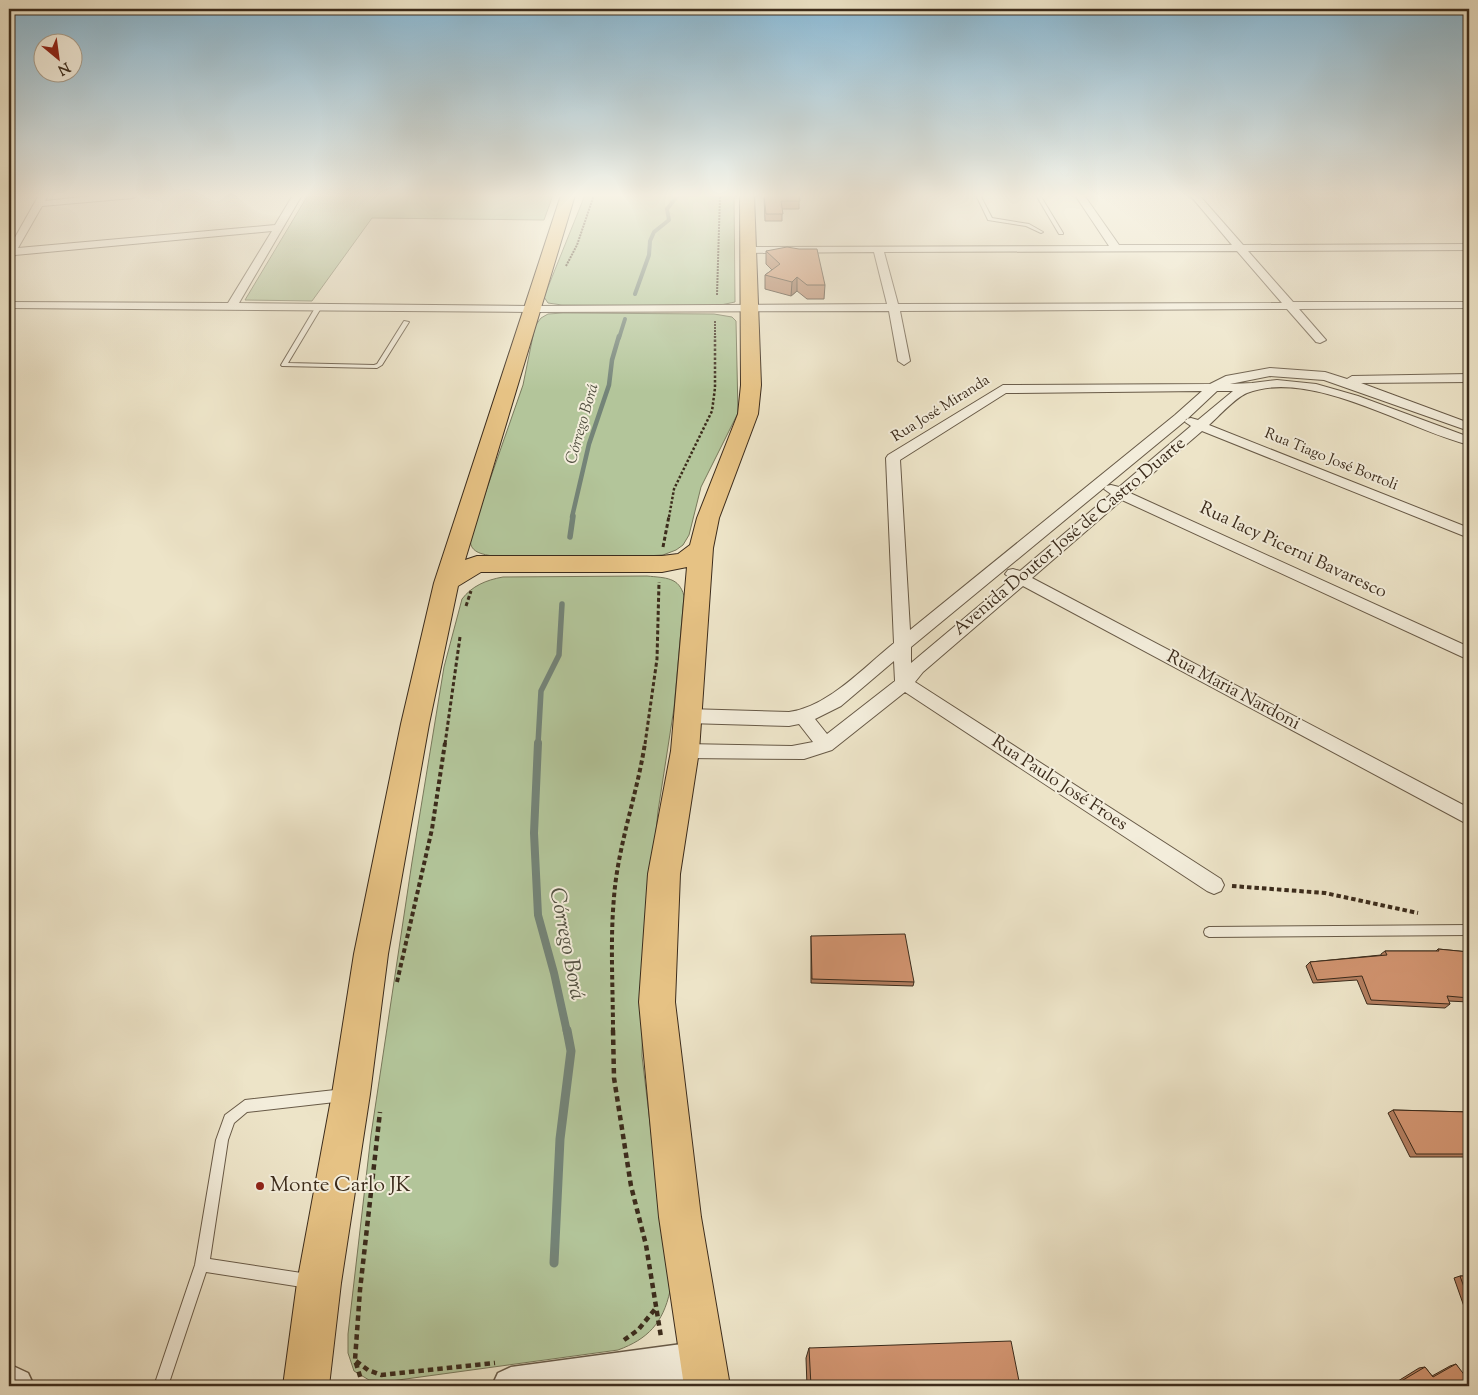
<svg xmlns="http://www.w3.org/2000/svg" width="1478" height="1395" font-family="'Sorts Mill Goudy',serif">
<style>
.green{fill:#b3c59a;stroke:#78785b}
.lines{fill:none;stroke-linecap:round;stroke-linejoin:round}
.stream-far4{stroke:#748478;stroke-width:4}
.stream-far3{stroke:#748478;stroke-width:4.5}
.stream-far2{stroke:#748478;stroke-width:5.5}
.stream-far1{stroke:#748478;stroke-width:8}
.stream{stroke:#748478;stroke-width:9}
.service-casing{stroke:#685a47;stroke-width:2}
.minor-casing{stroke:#685a47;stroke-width:2}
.tertiary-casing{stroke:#685a47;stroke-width:3}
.primary-casing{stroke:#3c2c1c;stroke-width:2}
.path-far4{stroke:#3c2c1c;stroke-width:2;stroke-dasharray:2 1;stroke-linecap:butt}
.path-far3{stroke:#3c2c1c;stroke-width:2.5;stroke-dasharray:2.5 2;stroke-linecap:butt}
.path-far2{stroke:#3c2c1c;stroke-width:3;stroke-dasharray:4 2.5;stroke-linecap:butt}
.path-far1{stroke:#3c2c1c;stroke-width:4;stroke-dasharray:4.5 3;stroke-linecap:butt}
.path{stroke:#3c2c1c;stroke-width:4.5;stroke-dasharray:5.5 4;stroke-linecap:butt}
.service{fill:#f3eddb;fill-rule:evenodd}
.minor{fill:#f3eddb;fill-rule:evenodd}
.tertiary{fill:#f3eddb;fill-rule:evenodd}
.primary{fill:#e6c284;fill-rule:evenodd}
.wall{fill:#b37e5f;stroke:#3c2c1c}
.shaded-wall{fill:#92674e;stroke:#3c2c1c}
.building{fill:#d0936f;stroke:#3c2c1c}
.poi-dot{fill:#8f2418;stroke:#f3eddb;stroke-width:2}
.labels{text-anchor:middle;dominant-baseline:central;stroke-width:4;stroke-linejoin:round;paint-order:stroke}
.far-street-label{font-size:15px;fill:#3c2c1c;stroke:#f3eddb}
.far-water-label{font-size:16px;font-style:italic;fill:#535142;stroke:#f3eddb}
.street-label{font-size:18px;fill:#3c2c1c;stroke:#f3eddb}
.near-poi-label{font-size:21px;fill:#3c2c1c;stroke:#f3eddb;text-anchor:start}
.near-water-label{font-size:22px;font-style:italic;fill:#535142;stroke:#f3eddb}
</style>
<rect width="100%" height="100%" fill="#ede4c8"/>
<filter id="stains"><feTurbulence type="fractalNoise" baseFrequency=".004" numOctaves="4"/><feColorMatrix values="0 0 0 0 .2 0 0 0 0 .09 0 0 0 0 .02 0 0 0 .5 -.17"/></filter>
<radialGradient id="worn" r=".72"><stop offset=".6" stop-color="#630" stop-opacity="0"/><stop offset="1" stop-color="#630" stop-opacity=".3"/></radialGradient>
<!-- green -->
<g class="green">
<polygon points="308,195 553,195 544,220 372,218 312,301 245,300"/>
<polygon points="585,195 734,195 735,302 716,306 562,305 548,303 544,297"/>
<path d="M563 313 714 314 732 317 736 321 738 413 701 487 689 535 683 545 676 550 663 555 645 556H493C479 554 467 551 471 534L523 385 535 326 541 318 548 314Z"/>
<path d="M647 576C666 578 679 577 684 596L674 708 658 811 644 955 642 1056 670 1291C663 1323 648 1339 618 1350L391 1381 369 1380 354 1371 348 1353V1334L371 1135 412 862 444 667 462 599C472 586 486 580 503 577Z"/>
</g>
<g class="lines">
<!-- stream-far4 -->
<g class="stream-far4">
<polyline points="635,294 649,255 650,241 654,232 669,220 667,209 678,195"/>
<polyline points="619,338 625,319"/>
</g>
<!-- stream-far3 -->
<polyline class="stream-far3" points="572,517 589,444 609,385 612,360 619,336"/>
<!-- stream-far2 -->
<g class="stream-far2">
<polyline points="570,537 573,516"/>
<polyline points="538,744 541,691 559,655 562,604"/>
</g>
<!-- stream-far1 -->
<polyline class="stream-far1" points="538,743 534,833 538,915 554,973 567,1032"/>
<!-- stream -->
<polyline class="stream" points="554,1263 560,1139 571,1051 567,1030"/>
<defs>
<g id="service">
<polygon points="976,195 980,195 992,218 1029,224 1043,232 1041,233 1026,226 988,220"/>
<polygon points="1036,195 1040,195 1063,233 1063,234 1059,234"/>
<polygon points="318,306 321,308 288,363 374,365 377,364 404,321 409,322 382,365 377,368 282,366 281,365 315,308"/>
<polygon points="1469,925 1469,935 1209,937 1205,935 1204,932 1205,929 1209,927"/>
<polygon points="344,1089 348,1091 350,1095 348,1099 344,1101 247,1112 234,1123 228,1140 210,1259 308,1274 313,1276 315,1281 313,1286 308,1288 206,1272 168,1386 154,1386 195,1265 216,1140 225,1115 245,1100"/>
</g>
<g id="minor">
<path d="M39 195H48L45 201 101 195H137L133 198 42 206 18 248 275 225 293 195H302L239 303 531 306 887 304 874 252 747 253 742 250 747 247 1109 246 1075 195H1084L1119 245H1232L1190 195H1199L1243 245 1469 244V250L1248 251 1293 302H1469V308L1299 309 1326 340 1320 343 1316 342 1287 309 900 311 910 361 904 365 898 361 889 311 531 312 9 308V302L228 303 272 231 15 255 13 258 9 259V248ZM1237 251 1282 303 898 304 884 252Z"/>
<path d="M1270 368 1325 372 1347 379 1352 376 1469 374V382L1361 383 1469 423V431L1324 380 1270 376 1230 384 1252 383 1277 380 1316 384 1358 396 1469 437V445C1406 429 1310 368 1247 393 1235 398 1219 416 1209 425L1469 528V538L1202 431 1130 493 1469 647V660L1122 500 1032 578 1469 808V825L1023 586 923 672 915 682 1221 879 1224 885 1221 891 1214 894 1207 891 905 692 832 750 804 759 685 758 678 756 676 751 678 746 685 744 792 746 813 742 799 724 789 726 688 723 682 721 679 716 682 711 688 709 789 712C828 707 864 667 894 643L886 458 888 455 1003 385 1210 384 1226 376ZM1202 391 1175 415 910 630 900 460 1006 393ZM1217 391H1233L1198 420 1191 418 1186 419 1185 422 1191 426 1119 487 1111 485 1106 486 1104 489 1111 494 1020 571 1013 569 1008 570 1005 574 1011 579 911 663V647L1185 421ZM894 661 895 681 827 734 815 719 841 706Z"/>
</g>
<g id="tertiary">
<polygon points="704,1341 717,1346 722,1359 717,1372 704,1377 642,1386 492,1386 498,1373 511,1367"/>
<polygon points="9,1367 15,1367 28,1373 34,1386 9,1386"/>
</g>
<polygon id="primary" points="561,195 575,195 465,560 477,556 662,556 678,554 690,545 697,518 738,414 741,385 740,195 754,195 761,385 758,414 719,518 713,548 699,751 680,874 675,1002 701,1217 730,1386 684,1386 659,1217 639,1002 648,874 671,751 687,567 662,572 481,572 458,586 429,724 388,954 370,1094 341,1283 329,1386 283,1386 297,1283 332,1094 354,954 401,724 434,583"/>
</defs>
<!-- service casing -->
<use href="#service" class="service-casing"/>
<!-- minor casing -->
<use href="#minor" class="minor-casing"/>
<!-- tertiary casing -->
<use href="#tertiary" class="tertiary-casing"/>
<!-- primary casing -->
<use href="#primary" class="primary-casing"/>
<!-- path-far4 -->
<g class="path-far4">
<polyline points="566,266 577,245 594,195"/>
<polyline points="717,295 720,195"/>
<polyline points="715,321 715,338"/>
</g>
<!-- path-far3 -->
<polyline class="path-far3" points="669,517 674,489 712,411 715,388 715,336"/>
<!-- path-far2 -->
<g class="path-far2">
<polyline points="663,547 669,516"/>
<polyline points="466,606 471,591"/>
<polyline points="445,744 460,637"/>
<polyline points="645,744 657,659 659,582"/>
</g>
<!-- path-far1 -->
<g class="path-far1">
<polyline points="1232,886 1325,893 1418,913"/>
<polyline points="397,982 432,829 445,743"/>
<path d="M613 1032C613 987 610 942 614 897 618 845 637 795 645 743"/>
</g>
<!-- path -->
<g class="path">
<polyline points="613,1030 614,1078 631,1186 646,1245 661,1337"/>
<polyline points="624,1340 638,1330 656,1308"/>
<polyline points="356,1361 368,1370 381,1375 495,1363"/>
<polyline points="363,1386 355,1360 360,1290 380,1112"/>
</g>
<!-- service -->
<use href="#service" class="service"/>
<!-- minor -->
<use href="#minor" class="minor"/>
<!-- tertiary -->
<use href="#tertiary" class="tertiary"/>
<!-- primary -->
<use href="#primary" class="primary"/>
</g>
<!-- wall -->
<g class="wall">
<polygon points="764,195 799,195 799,209 782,209 782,221 765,221"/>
<polygon points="766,251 825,285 824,299 807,299 797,291 791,296 765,289 765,275 772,270 766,264"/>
<polygon points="811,936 914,982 913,986 811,983"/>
<polygon points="1438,949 1469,952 1469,1002 1448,1001 1450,1004 1445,1008 1367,1004 1357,980 1313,983 1306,966 1310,962 1381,955 1381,954 1385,951 1436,951"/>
<polygon points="1393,1110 1469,1112 1469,1157 1410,1157 1388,1113"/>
<polygon points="1460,1276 1469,1276 1469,1315 1467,1315 1454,1278"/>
<polygon points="809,1348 1020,1386 807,1386 806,1358"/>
<polygon points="1456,1364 1469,1386 1390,1386 1419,1368 1425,1367 1432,1376 1450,1366"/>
</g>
<!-- shaded-wall -->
<polygon class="shaded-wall" points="797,277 797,291 791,296 792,282"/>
<!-- building -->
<g class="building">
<polygon points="764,195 799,195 800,201 781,201 783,214 766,214"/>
<polygon points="787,247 799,249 817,249 825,285 807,285 797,277 792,282 765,275 780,264 766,251"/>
<polygon points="905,934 914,982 812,979 811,936"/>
<polygon points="1438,949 1469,952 1469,998 1447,996 1450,1004 1371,1000 1362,976 1317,980 1310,962 1387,955 1385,951 1439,951"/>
<polygon points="1393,1110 1469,1112 1469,1154 1416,1154"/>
<polygon points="1460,1276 1469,1276 1469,1301"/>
<polygon points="1011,1341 1020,1386 811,1386 809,1348"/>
<polygon points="1456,1364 1469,1381 1469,1386 1393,1386 1425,1367 1433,1377"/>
</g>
<!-- sky -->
<linearGradient id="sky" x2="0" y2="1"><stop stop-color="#88b8d4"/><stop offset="0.5" stop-color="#f7f3e6"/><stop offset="1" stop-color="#f7f3e6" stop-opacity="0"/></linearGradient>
<rect width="1478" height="391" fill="url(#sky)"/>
<!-- markers -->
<circle class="poi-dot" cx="260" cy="1186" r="5"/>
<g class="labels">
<!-- far-street labels -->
<g class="far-street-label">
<text transform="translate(941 409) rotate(-32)">Rua José Miranda</text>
<text transform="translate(1331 460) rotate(22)">Rua Tiago José Bortoli</text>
</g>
<!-- far-water labels -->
<g class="far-water-label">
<text transform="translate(583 424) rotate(-74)">Córrego Borá</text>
</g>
<!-- street labels -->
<g class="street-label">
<text transform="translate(1070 537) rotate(-40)">Avenida Doutor José de Castro Duarte</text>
<text transform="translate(1293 551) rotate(25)">Rua Iacy Picerni Bavaresco</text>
<text transform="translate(1233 691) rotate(28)">Rua Maria Nardoni</text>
<text transform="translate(1059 784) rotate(33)">Rua Paulo José Froes</text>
</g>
<!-- near-poi labels -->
<g class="near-poi-label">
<text x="270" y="1186">Monte Carlo JK</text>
</g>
<!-- near-water labels -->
<g class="near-water-label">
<text transform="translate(566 944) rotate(79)">Córrego Borá</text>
</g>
</g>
<!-- margin -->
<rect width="1478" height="1395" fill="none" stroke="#ede4c8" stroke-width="30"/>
<rect x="10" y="10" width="1458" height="1375" fill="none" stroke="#3c2c1c" stroke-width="2.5"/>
<rect x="15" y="15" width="1448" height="1365" fill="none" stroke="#3c2c1c"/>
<!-- north arrow -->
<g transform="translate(58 58) rotate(151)"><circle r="24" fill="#f3eddb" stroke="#aaa08f"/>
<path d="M0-4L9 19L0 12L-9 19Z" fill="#8f2418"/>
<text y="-8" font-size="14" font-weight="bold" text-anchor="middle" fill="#3c2c1c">N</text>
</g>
<rect width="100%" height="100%" filter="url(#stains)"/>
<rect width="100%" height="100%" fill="url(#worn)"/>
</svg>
